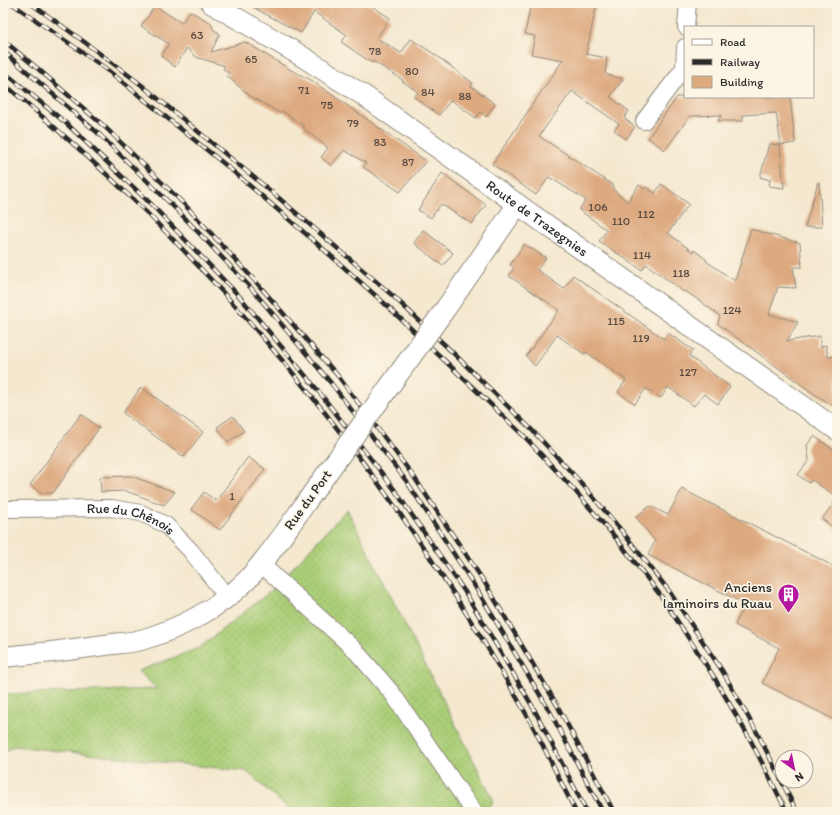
<svg xmlns="http://www.w3.org/2000/svg" width="840" height="815" font-family="Itim,sans-serif">
<style>
.grass{fill:url(#grass-dots);stroke:#6b7c52}
.building{fill:#dda97f}
.lines{fill:none;stroke-linecap:round;stroke-linejoin:round}
.minor-casing{stroke:#908a7d;stroke-width:18}
.major-casing{stroke:#908a7d;stroke-width:22}
.minor{stroke:#fff;stroke-width:16}
.major{stroke:#fff;stroke-width:20}
.rail-casing{stroke:#2b2b2b;stroke-width:4.5}
.rail{stroke:#fcf5e5;stroke-width:3;stroke-dasharray:9;stroke-linecap:butt}
.major-bridge-casing{stroke:#908a7d;stroke-width:22;stroke-linecap:butt}
.major-bridge{stroke:#fff;stroke-width:20}
.labels{text-anchor:middle;dominant-baseline:central;stroke-width:3.5;stroke-linejoin:round;paint-order:stroke}
.number-label{font-size:12px;fill:#584a40}
.street-label{font-size:14px;fill:#2b2b2b;stroke:#fcf5e5}
.poi-label{font-size:14px;fill:#2b2b2b;stroke:#fcf5e5;text-anchor:end}
</style>
<defs>
<pattern id="grass-dots" width="8" height="8" patternUnits="userSpaceOnUse"><rect width="8" height="8" fill="#abce78"/><path d="M2 2h.1M6 6h.1" fill="none" stroke="#93b168" stroke-width="1.8" stroke-linecap="round"/></pattern>
</defs>
<rect width="100%" height="100%" fill="#fcf5e5"/>
<filter id="ink" filterUnits="userSpaceOnUse"><feTurbulence type="fractalNoise" baseFrequency=".025" numOctaves="2"/><feDisplacementMap in="SourceGraphic" scale="8" xChannelSelector="R" yChannelSelector="G"/><feConvolveMatrix kernelMatrix="1 2 1 2 8 2 1 2 1" color-interpolation-filters="sRGB"/></filter>
<filter id="wash" filterUnits="userSpaceOnUse"><feTurbulence type="fractalNoise" baseFrequency=".012" numOctaves="4" result="noise"/><feDisplacementMap in="SourceGraphic" scale="16" xChannelSelector="R" yChannelSelector="G"/><feGaussianBlur stdDeviation="0.9" result="paint"/><feColorMatrix in="noise" values="0 0 0 0 0 0 0 0 0 0 0 0 0 0 0 0 0 1.4 0 .05"/><feComposite in="paint" operator="in"/></filter>
<g filter="url(#wash)">
<rect width="100%" height="100%" fill="#f4e8cf"/>
<!-- grass -->
<polygon class="grass" points="347,509 494,801 486,812 292,812 246,771 14,746 3,752 3,694 157,689 138,671 199,648 272,590"/>
<g id="blocks">
<!-- building -->
<g class="building">
<polygon points="245,3 367,3 390,18 377,38 401,53 411,39 434,54 473,83 471,86 495,104 486,117 481,112 476,118 451,100 439,115 414,97 418,92 402,81 403,80 373,61 372,63 341,42 347,35 314,12 301,33"/>
<polygon points="531,3 597,3 586,54 607,58 605,74 623,79 610,97 629,111 624,118 635,127 626,139 614,130 619,124 572,91 539,136 613,185 613,189 627,202 639,185 644,189 646,187 655,193 661,184 689,204 668,233 693,252 694,250 707,260 706,261 735,281 751,229 800,243 802,267 793,267 796,288 778,287 769,314 798,322 787,341 820,336 820,347 826,345 828,357 837,356 837,408 813,393 718,324 720,316 700,301 685,291 684,292 646,264 642,270 599,241 607,230 579,210 586,200 549,177 536,195 492,164 563,60 531,54 535,36 525,34"/>
<polygon points="155,6 182,23 190,11 211,23 213,29 220,34 211,52 245,42 291,70 311,80 426,161 400,192 363,167 366,163 344,150 331,166 321,157 328,148 303,128 304,126 282,111 280,113 250,96 227,76 229,73 223,69 225,66 196,57 187,48 175,67 161,56 169,44 141,26"/>
<polygon points="677,97 790,97 795,143 781,145 776,113 743,115 743,121 718,121 722,115 690,116 665,150 648,138"/>
<polygon points="769,144 780,145 784,188 769,186 770,180 760,177"/>
<polygon points="442,173 486,205 472,224 441,204 431,218 418,210"/>
<polygon points="818,182 819,182 822,227 805,227"/>
<polygon points="423,230 453,253 443,266 414,243"/>
<polygon points="524,244 546,258 537,270 564,289 573,275 664,339 668,333 693,350 689,356 730,387 718,404 704,394 694,406 668,387 661,398 646,388 635,404 618,392 626,380 586,352 584,354 557,335 535,366 526,356 559,310 509,276 514,268 510,265"/>
<polygon points="141,387 203,432 184,457 123,413"/>
<polygon points="81,414 99,428 53,493 41,493 30,485"/>
<polygon points="233,416 244,431 228,442 217,427"/>
<polygon points="814,436 837,452 837,497 812,480 809,483 798,475 809,460 807,445"/>
<polygon points="248,457 265,469 220,530 191,509 204,492 216,501"/>
<polygon points="131,476 175,492 164,505 126,491 101,492 100,477"/>
<polygon points="682,489 837,568 837,721 762,683 779,648 735,625 745,604 648,555 655,541 636,517 650,506 668,515"/>
<polygon points="837,498 837,530 822,519"/>
</g>
</g>
</g>
<g filter="url(#ink)">
<use href="#blocks" fill-opacity="0" stroke="#908a7d" stroke-width="1"/>
<g class="lines">
<defs>
<g id="minor">
<polyline points="686,27 688,3"/>
<polyline points="644,121 684,68 685,47"/>
<path id="s1" d="M3 508 9 509 112 508 141 513 166 525 191 551 227 597"/>
<polyline points="261,564 354,649 392,693 474,812"/>
</g>
<g id="major">
<path id="s2" d="M211 3 295 52 363 95 837 430"/>
<polyline points="446,308 518,204"/>
<path d="M3 657C37 654 71 650 105 645 117 643 130 643 141 640 179 629 218 609 246 581 271 555 291 523 312 494"/>
</g>
</defs>
<!-- minor casing -->
<use href="#minor" class="minor-casing"/>
<!-- major casing -->
<use href="#major" class="major-casing"/>
<!-- minor -->
<use href="#minor" class="minor"/>
<!-- major -->
<use href="#major" class="major"/>
<defs>
<g id="rail">
<polyline points="11,3 105,68 228,167 321,247 384,303 524,436 576,492 615,537 661,596 714,677 751,741 787,812"/>
<polyline points="30,3 79,38 139,83 273,193 393,296 447,347 532,430 583,485 621,530 669,591 723,672 760,738 797,812"/>
<polyline points="3,40 37,68 105,127 185,205 256,282 338,376 414,477 485,583 557,705 614,812"/>
<polyline points="3,51 99,134 180,213 251,288 331,383 407,482 476,588 549,710 603,812"/>
<polyline points="3,71 67,124 152,205 240,297 320,393 394,489 465,592 534,709 587,812"/>
<path d="M3 83C52 124 100 167 146 212 294 359 422 529 525 712 543 744 559 779 576 812"/>
</g>
</defs>
<!-- rail casing -->
<use href="#rail" class="rail-casing"/>
<!-- rail -->
<use href="#rail" class="rail"/>
<defs>
<polyline id="major-bridge" points="312,494 446,308"/>
</defs>
<!-- major-bridge casing -->
<use href="#major-bridge" class="major-bridge-casing"/>
<!-- major-bridge -->
<use href="#major-bridge" class="major-bridge"/>
</g>
</g>
<!-- icons -->
<defs>
<symbol id="building-pin" viewBox="-11 -11 22 30"><path d="M0 17L-7.5 6A9.5 9.5 0 1 1 7.5 6Z" fill="#b5179e" stroke="#fcf5e5"/><path d="M-4-6H4V6H1V3H-1V6H-4ZM-2.5-4.3h1.7v1.8h-1.7ZM.8-4.3h1.7v1.8H.8ZM-2.5-1h1.7V.8h-1.7ZM.8-1h1.7V.8H.8Z" fill="#fff"/></symbol>
</defs>
<g fill-rule="evenodd">
<use href="#building-pin" x="776" y="582" width="25" height="34"/>
</g>
<g class="labels">
<!-- number labels -->
<g class="number-label">
<text x="197" y="35">63</text>
<text x="375" y="51">78</text>
<text x="251" y="59">65</text>
<text x="412" y="71">80</text>
<text x="304" y="90">71</text>
<text x="428" y="92">84</text>
<text x="465" y="96">88</text>
<text x="327" y="105">75</text>
<text x="353" y="123">79</text>
<text x="380" y="142">83</text>
<text x="408" y="162">87</text>
<text x="598" y="207">106</text>
<text x="646" y="214">112</text>
<text x="621" y="221">110</text>
<text x="642" y="255">114</text>
<text x="681" y="273">118</text>
<text x="732" y="310">124</text>
<text x="616" y="321">115</text>
<text x="641" y="338">119</text>
<text x="688" y="372">127</text>
<text x="232" y="496">1</text>
</g>
<!-- street labels -->
<g class="street-label">
<text stroke="none"><textPath href="#s2" startOffset="391">Route de Trazegnies</textPath></text>
<text transform="translate(308 500) rotate(-54)">Rue du Port</text>
<text stroke="none"><textPath href="#s1" startOffset="130">Rue du Chênois</textPath></text>
</g>
<!-- poi labels -->
<g class="poi-label">
<text x="772" y="587">Anciens<tspan x="772" dy="16">laminoirs du Ruau</tspan></text>
</g>
</g>
<!-- margin -->
<rect width="840" height="815" fill="none" stroke="#fcf5e5" stroke-width="16"/>
<!-- legend -->
<rect x="684" y="26" width="130" height="72" fill="#fcf5e5" stroke="#a8a49b"/>
<rect x="692" y="39" width="20" height="6" fill="#ffffff" stroke="#a8a49b"/>
<text x="720" y="46" font-size="12" fill="#2b2b2b">Road</text>
<rect x="692" y="59" width="20" height="6" fill="#2b2b2b" stroke="#a8a49b"/>
<text x="720" y="66" font-size="12" fill="#2b2b2b">Railway</text>
<rect x="692" y="76" width="20" height="12" fill="#dda97f" stroke="#a8a49b"/>
<text x="720" y="86" font-size="12" fill="#2b2b2b">Building</text>
<!-- north arrow -->
<g transform="translate(794 769) rotate(147)"><circle r="19" fill="#fcf5e5" stroke="#a8a49b"/>
<path d="M0-3L7 15L0 10L-7 15Z" fill="#b5179e"/>
<text y="-6" font-size="11" font-weight="bold" text-anchor="middle" fill="#2b2b2b">N</text>
</g>
</svg>
